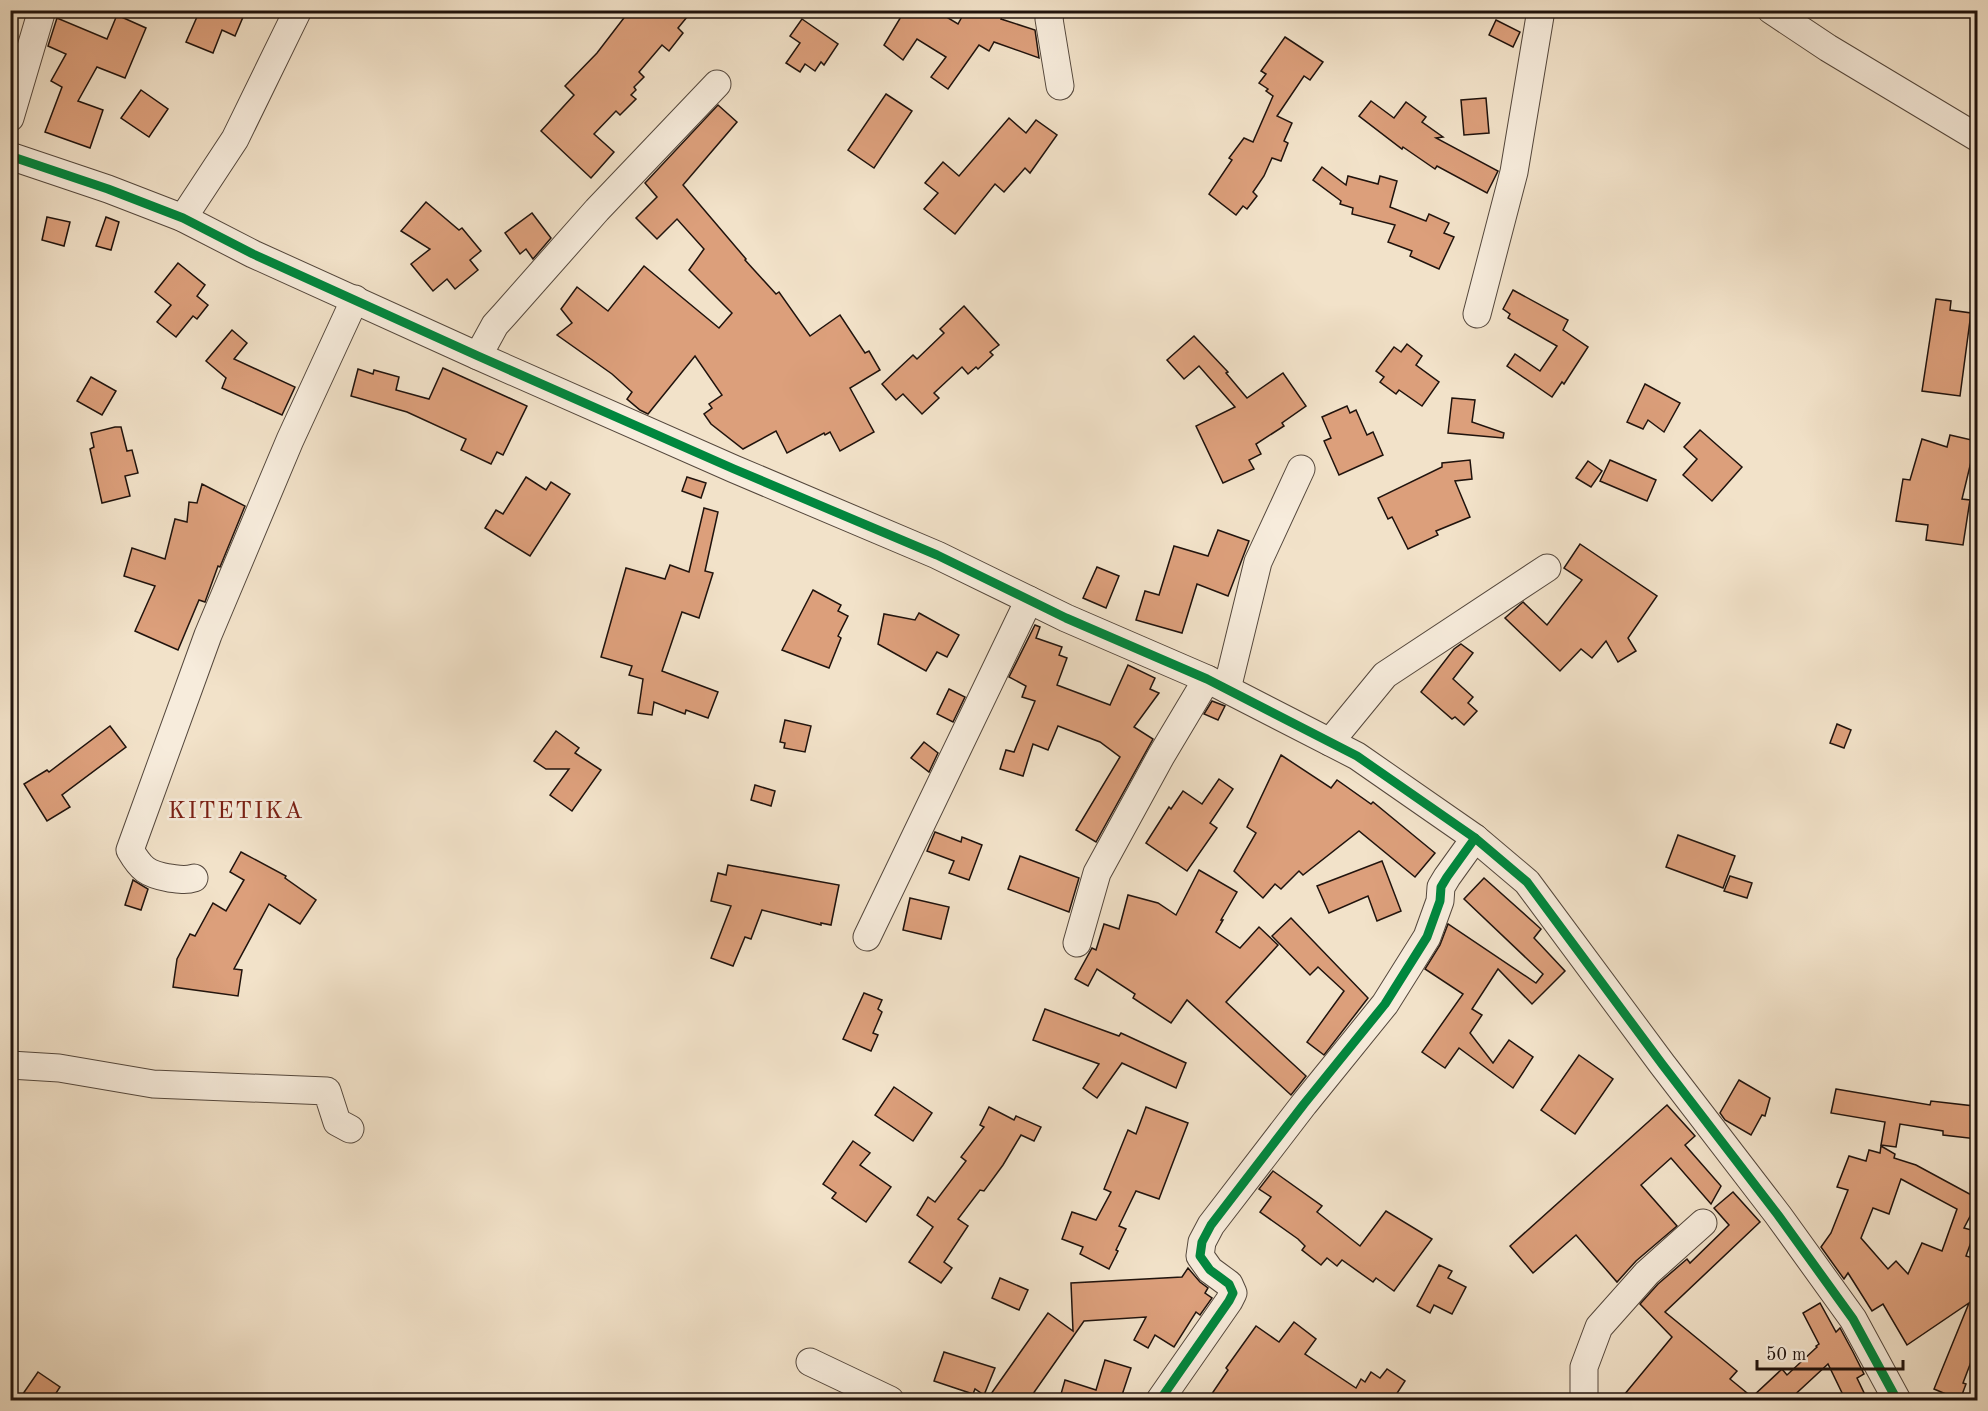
<svg xmlns="http://www.w3.org/2000/svg" width="1988" height="1411" font-family="'Old Standard TT',serif">
<style>
.building{fill:#dc9f7b;stroke:#20130d;stroke-width:1.5;fill-rule:evenodd}
.lines{fill:none;stroke-linecap:round;stroke-linejoin:round}
.minor-casing{stroke:#54473c;stroke-width:29}
.minor{stroke:#f7ecdc;stroke-width:27}
.cycleway-casing{stroke:#f7ecdc;stroke-width:13}
.cycleway{stroke:#00873e;stroke-width:9}
.labels{text-anchor:middle;dominant-baseline:central;stroke-width:5;stroke-linejoin:round;paint-order:stroke}
.quarter-label{font-size:24px;letter-spacing:1.5px;fill:#7a1f14;stroke:#f7ecdc}
</style>
<rect width="100%" height="100%" fill="#f2e2c9"/>
<filter id="stains"><feTurbulence type="fractalNoise" baseFrequency=".00333" numOctaves="4"/><feColorMatrix values="0 0 0 0 .2 0 0 0 0 .09 0 0 0 0 .02 0 0 0 .5 -.17"/></filter>
<radialGradient id="worn" r=".72"><stop offset=".6" stop-color="#630" stop-opacity="0"/><stop offset="1" stop-color="#630" stop-opacity=".3"/></radialGradient>
<!-- building -->
<g class="building">
<polygon points="200,10 246,10 235,36 222,30 213,53 186,42"/>
<polygon points="630,10 679,10 687,17 678,28 683,33 669,51 662,45 639,72 644,77 634,87 636,90 631,95 636,99 620,115 616,111 594,134 614,152 591,178 541,131 574,95 565,86 597,53"/>
<polygon points="905,10 935,10 958,24 963,15 965,16 969,10 1006,10 1001,19 1035,30 1039,58 994,42 989,51 979,45 948,89 931,77 946,57 917,39 903,60 884,45"/>
<polygon points="117,15 146,28 125,78 97,67 78,101 103,110 90,148 45,132 62,87 51,81 66,54 48,46 57,18 107,39"/>
<polygon points="802,19 838,44 824,65 821,62 815,71 805,64 800,72 786,63 800,43 790,36"/>
<polygon points="1496,20 1520,32 1513,47 1489,35"/>
<polygon points="1285,37 1323,62 1310,80 1304,76 1277,116 1292,123 1284,141 1288,143 1281,161 1272,158 1264,176 1253,192 1257,196 1247,209 1243,206 1236,215 1209,194 1232,160 1229,158 1244,138 1253,142 1273,96 1266,91 1268,89 1259,83 1266,74 1261,71"/>
<polygon points="141,90 168,109 149,137 121,118"/>
<polygon points="886,94 912,111 874,168 848,150"/>
<polygon points="1486,98 1489,133 1464,135 1461,100"/>
<polygon points="1371,101 1394,118 1406,102 1426,117 1422,122 1443,137 1436,138 1498,171 1487,193 1437,166 1435,169 1403,147 1402,149 1359,116"/>
<polygon points="718,105 737,122 683,185 746,259 745,260 776,294 779,292 810,336 840,315 865,353 869,351 880,370 850,388 874,432 840,451 830,432 825,435 824,433 787,453 776,431 743,449 711,424 704,414 712,408 709,404 722,395 695,356 648,414 640,410 627,399 632,392 612,374 557,335 572,323 561,309 577,287 608,311 644,266 719,328 732,313 689,270 704,249 677,219 657,239 636,218 657,197 645,183"/>
<polygon points="1009,118 1026,133 1036,120 1057,135 1030,173 1025,168 1004,192 995,184 955,234 924,209 938,193 925,183 943,162 959,176"/>
<polygon points="1322,167 1346,185 1348,176 1378,184 1380,176 1397,181 1390,207 1426,221 1429,214 1449,223 1444,233 1454,237 1439,269 1410,256 1412,251 1388,242 1395,225 1352,214 1353,208 1340,204 1341,201 1313,180"/>
<polygon points="426,202 459,230 462,228 481,251 470,260 478,270 455,289 447,279 433,291 411,264 430,249 401,231"/>
<polygon points="532,213 551,238 533,259 526,249 520,254 505,233"/>
<polygon points="47,217 70,222 64,246 42,240"/>
<polygon points="106,217 119,222 111,250 96,246"/>
<polygon points="178,263 205,285 197,296 208,305 197,319 193,316 176,337 157,322 171,305 155,292"/>
<polygon points="1513,290 1568,320 1563,330 1588,347 1564,384 1562,382 1552,397 1507,366 1515,354 1540,371 1557,346 1508,318 1510,314 1503,309"/>
<polygon points="1936,299 1951,301 1950,310 1971,313 1960,396 1922,391"/>
<polygon points="964,306 999,345 990,352 993,355 978,369 976,367 968,374 962,367 934,393 939,398 922,414 903,394 896,400 882,384 913,355 917,359 944,333 940,329"/>
<polygon points="232,330 247,343 234,359 295,387 282,415 222,388 226,378 206,361"/>
<polygon points="1194,336 1228,372 1226,373 1247,398 1283,373 1306,406 1282,423 1284,426 1256,444 1261,454 1249,460 1254,469 1223,483 1196,426 1235,407 1199,366 1184,379 1167,360"/>
<polygon points="1407,344 1422,356 1416,365 1439,382 1422,406 1399,390 1396,394 1380,382 1384,377 1376,371 1394,347 1401,352"/>
<polygon points="443,368 527,406 503,455 497,452 491,464 461,450 466,439 407,412 351,396 358,369 373,374 374,370 399,377 396,390 429,399"/>
<polygon points="91,377 116,391 102,415 77,401"/>
<polygon points="1645,384 1680,403 1664,432 1648,420 1643,429 1627,422"/>
<polygon points="1452,398 1475,400 1472,422 1504,433 1503,438 1448,433"/>
<polygon points="1347,406 1350,413 1356,410 1367,435 1373,432 1383,455 1339,475 1324,441 1331,438 1322,417"/>
<polygon points="115,427 121,427 127,451 132,450 138,473 125,476 130,496 102,503 90,449 94,447 91,433"/>
<polygon points="1700,430 1742,467 1712,501 1683,475 1697,459 1684,447"/>
<polygon points="1950,435 1976,441 1962,499 1970,500 1963,545 1926,540 1928,525 1896,521 1903,479 1910,480 1922,439 1947,447"/>
<polygon points="1470,460 1472,479 1455,481 1470,517 1436,531 1438,535 1408,549 1392,517 1388,519 1378,498 1442,467 1442,463"/>
<polygon points="1610,460 1656,480 1647,501 1600,481"/>
<polygon points="1588,461 1602,471 1591,487 1576,478"/>
<polygon points="526,477 546,490 551,482 570,494 530,556 485,528 496,510 503,514"/>
<polygon points="687,477 706,483 701,498 682,491"/>
<polygon points="202,484 245,506 220,567 218,566 205,602 199,600 178,650 135,631 155,586 124,576 132,548 165,559 175,519 187,522 189,502 197,503"/>
<polygon points="704,508 718,512 705,571 713,573 699,618 682,612 662,671 718,692 708,718 686,710 685,714 654,702 652,715 638,713 643,679 629,675 632,666 601,657 626,568 665,579 670,565 689,572"/>
<polygon points="1218,530 1249,541 1228,596 1197,584 1182,633 1136,620 1145,591 1159,595 1174,546 1208,556"/>
<polygon points="1580,544 1657,596 1628,638 1636,651 1618,662 1606,641 1592,658 1581,649 1560,671 1505,618 1523,602 1547,625 1582,580 1564,568"/>
<polygon points="1097,567 1119,576 1106,608 1083,598"/>
<polygon points="813,590 841,605 838,611 848,616 838,636 841,638 829,668 782,650"/>
<polygon points="919,613 959,635 947,657 937,652 926,671 878,644 884,614 915,620"/>
<polygon points="1035,625 1040,627 1036,638 1062,647 1059,655 1067,658 1057,685 1110,705 1128,665 1155,678 1150,689 1159,693 1134,727 1153,739 1096,842 1076,830 1120,757 1100,742 1058,726 1048,750 1033,744 1023,776 1000,769 1006,750 1014,752 1035,701 1022,697 1026,686 1009,677"/>
<polygon points="1461,644 1473,653 1453,679 1473,697 1468,703 1477,711 1464,725 1455,717 1452,719 1421,692 1454,649"/>
<polygon points="949,689 965,697 953,722 937,714"/>
<polygon points="1212,701 1225,706 1218,720 1204,714"/>
<polygon points="785,720 811,726 805,752 784,748 785,743 780,742"/>
<polygon points="1837,724 1851,730 1844,748 1830,743"/>
<polygon points="110,726 126,747 62,795 70,807 47,821 24,784 47,770 49,772"/>
<polygon points="556,731 579,748 575,753 601,770 572,811 550,795 569,769 546,769 534,761"/>
<polygon points="924,742 938,753 929,772 911,758"/>
<polygon points="1281,755 1331,788 1337,780 1371,804 1373,802 1435,853 1415,877 1359,831 1303,875 1299,871 1281,889 1275,884 1263,898 1234,871 1256,833 1247,827"/>
<polygon points="1219,779 1233,789 1210,823 1217,828 1187,871 1146,843 1169,807 1171,809 1183,791 1202,804"/>
<polygon points="755,785 775,791 771,806 751,800"/>
<polygon points="935,832 961,842 962,837 982,845 969,880 949,873 954,861 927,851"/>
<polygon points="1678,835 1735,856 1723,888 1666,867"/>
<polygon points="241,852 286,876 285,878 316,900 300,924 269,904 234,969 242,970 238,996 173,987 177,959 190,934 195,936 213,903 226,911 244,880 230,872"/>
<polygon points="1020,856 1079,878 1069,912 1008,889"/>
<polygon points="1382,861 1401,911 1377,921 1368,896 1329,913 1317,886"/>
<polygon points="728,865 839,885 831,925 821,923 821,925 762,910 751,939 745,937 733,966 711,958 731,906 711,901 718,873 726,875"/>
<polygon points="1199,870 1237,892 1221,920 1223,920 1216,932 1240,948 1259,927 1278,945 1226,1002 1306,1076 1291,1095 1187,1000 1171,1023 1133,998 1135,994 1097,969 1088,986 1075,979 1092,948 1096,950 1104,924 1119,929 1128,895 1158,903 1176,915"/>
<polygon points="1730,876 1752,883 1747,898 1724,891"/>
<polygon points="1484,878 1541,929 1534,938 1565,971 1532,1004 1498,969 1472,1009 1482,1015 1470,1033 1493,1063 1509,1040 1533,1057 1513,1088 1459,1048 1445,1068 1422,1052 1463,994 1425,969 1440,945 1448,924 1536,983 1543,974 1464,899"/>
<polygon points="133,880 148,889 141,910 125,905"/>
<polygon points="910,898 949,907 941,939 903,930"/>
<polygon points="1291,918 1368,998 1324,1055 1307,1042 1344,991 1318,967 1310,975 1272,936"/>
<polygon points="864,993 882,1000 878,1009 882,1012 873,1033 878,1035 871,1051 843,1039"/>
<polygon points="1045,1009 1119,1036 1121,1033 1186,1063 1176,1088 1122,1063 1097,1098 1083,1088 1099,1064 1033,1040"/>
<polygon points="1579,1055 1613,1079 1575,1134 1541,1110"/>
<polygon points="1739,1080 1770,1098 1765,1116 1762,1115 1751,1135 1725,1120 1720,1113"/>
<polygon points="894,1087 932,1113 913,1141 875,1115"/>
<polygon points="1836,1089 1930,1105 1931,1101 1974,1106 1973,1109 1977,1109 1977,1139 1943,1135 1943,1131 1900,1124 1896,1147 1881,1145 1885,1122 1831,1113"/>
<polygon points="1667,1105 1695,1136 1685,1145 1721,1186 1711,1204 1671,1158 1641,1185 1677,1226 1636,1261 1617,1282 1576,1235 1533,1273 1510,1246"/>
<polygon points="989,1107 1014,1120 1016,1116 1041,1127 1034,1141 1021,1135 1003,1165 984,1191 980,1190 958,1219 968,1226 944,1262 952,1268 941,1283 909,1262 933,1227 917,1215 928,1197 935,1202 966,1161 961,1157 984,1127 980,1125"/>
<polygon points="1146,1107 1188,1123 1159,1199 1136,1191 1119,1226 1126,1229 1116,1250 1118,1251 1109,1269 1080,1254 1083,1247 1062,1239 1072,1212 1096,1220 1111,1192 1104,1189 1128,1130 1136,1134"/>
<polygon points="853,1141 870,1153 860,1165 891,1187 866,1222 832,1198 836,1193 823,1184"/>
<path d="M1881 1146 1895 1154 1894 1158 1916 1165 1977 1198V1203L1964 1228 1975 1231 1966 1256 1977 1259V1346L1963 1383 1966 1384 1960 1400 1934 1389 1969 1303 1907 1345 1883 1304 1872 1311 1848 1273 1844 1279 1821 1247 1831 1233 1848 1190 1837 1187 1849 1156 1866 1161 1869 1150 1880 1153ZM1901 1179 1957 1209 1942 1251 1922 1243 1908 1274 1896 1261 1888 1269 1861 1238 1873 1208 1889 1214Z"/>
<polygon points="1273,1171 1322,1206 1317,1212 1360,1246 1386,1211 1432,1239 1394,1291 1376,1278 1373,1282 1342,1260 1337,1266 1327,1258 1321,1265 1302,1250 1305,1246 1298,1239 1260,1212 1271,1197 1259,1189"/>
<polygon points="1733,1192 1760,1222 1665,1312 1737,1371 1730,1379 1752,1397 1782,1369 1787,1375 1817,1347 1816,1346 1819,1344 1803,1313 1820,1303 1836,1332 1840,1328 1853,1352 1864,1374 1857,1378 1868,1401 1846,1401 1828,1364 1788,1401 1619,1401 1672,1337 1640,1304 1658,1284 1687,1259 1690,1263 1729,1225 1714,1208"/>
<polygon points="1439,1265 1452,1271 1448,1278 1466,1287 1452,1314 1434,1305 1430,1313 1417,1306"/>
<polygon points="1188,1268 1200,1282 1208,1288 1205,1293 1212,1298 1200,1315 1196,1312 1174,1347 1155,1335 1148,1348 1134,1340 1146,1317 1084,1321 1028,1401 986,1401 1048,1313 1073,1331 1071,1283 1182,1277"/>
<polygon points="1000,1278 1028,1290 1019,1310 992,1298"/>
<polygon points="1294,1322 1316,1339 1305,1354 1356,1388 1361,1379 1365,1382 1371,1372 1380,1378 1387,1369 1405,1381 1392,1401 1207,1401 1228,1370 1226,1368 1256,1326 1279,1342"/>
<polygon points="944,1352 995,1368 984,1395 975,1389 973,1394 934,1381"/>
<polygon points="1105,1360 1131,1368 1120,1401 1059,1401 1065,1380 1096,1390"/>
<polygon points="38,1372 60,1387 51,1401 18,1401"/>
</g>
<g class="lines">
<defs>
<g id="minor">
<polyline points="1051,10 1049,19 1060,86"/>
<polyline points="1771,10 1828,48 1978,138"/>
<polyline points="10,118 42,10"/>
<polyline points="10,156 108,189 183,218 253,254 478,356 734,469 937,555 1066,618 1207,679 1357,756 1475,838 1527,882 1662,1064 1778,1215 1853,1319 1897,1400"/>
<polyline points="183,218 235,139 298,10"/>
<polyline points="1477,314 1514,172 1541,10"/>
<polyline points="478,356 495,325 505,314 597,210 717,84"/>
<polyline points="1227,689 1258,562 1301,469"/>
<polyline points="1330,742 1385,675 1547,568"/>
<path d="M194 878C185 881 178 879 169 878 147 874 141 869 130 850L208 635 290 440 355 299"/>
<polyline points="867,937 1029,600"/>
<polyline points="1077,943 1097,873 1161,756 1207,679"/>
<polyline points="10,1065 59,1068 153,1084 327,1091 337,1122 350,1129"/>
<polyline points="810,1362 890,1400"/>
<polyline points="1160,1400 1229,1301 1233,1293 1229,1284 1210,1270 1200,1256 1202,1242 1211,1225 1304,1104 1385,1004 1427,937 1440,901 1441,887 1447,877 1475,838"/>
<polyline points="1584,1400 1584,1367 1599,1327 1647,1273 1703,1223"/>
</g>
</defs>
<!-- minor casing -->
<use href="#minor" class="minor-casing"/>
<!-- minor -->
<use href="#minor" class="minor"/>
<defs>
<g id="cycleway">
<polyline points="10,156 108,189 183,218 253,254 478,356 734,469 937,555 1066,618 1207,679 1357,756 1475,838 1527,882 1662,1064 1778,1215 1853,1319 1897,1400"/>
<polyline points="1160,1400 1229,1301 1233,1293 1229,1284 1210,1270 1200,1256 1202,1242 1211,1225 1304,1104 1385,1004 1427,937 1440,901 1441,887 1447,877 1475,838"/>
</g>
</defs>
<!-- cycleway casing -->
<use href="#cycleway" class="cycleway-casing"/>
<!-- cycleway -->
<use href="#cycleway" class="cycleway"/>
</g>
<g class="labels">
<!-- quarter labels -->
<g class="quarter-label">
<text x="236" y="812">KITETIKA</text>
</g>
</g>
<!-- margin -->
<rect width="1988" height="1411" fill="none" stroke="#f2e2c9" stroke-width="36"/>
<rect x="12" y="12" width="1964" height="1387" fill="none" stroke="#20130d" stroke-width="3"/>
<rect x="18" y="18" width="1952" height="1375" fill="none" stroke="#20130d" stroke-width="1.5"/>
<!-- scale -->
<path d="M1757 1360v9h146v-9" fill="none" stroke="#20130d" stroke-width="3"/>
<text x="1766" y="1360" font-size="18" fill="#20130d" stroke="#f7ecdc" stroke-width="4.5" paint-order="stroke">50 m</text>
<rect width="100%" height="100%" filter="url(#stains)"/>
<rect width="100%" height="100%" fill="url(#worn)"/>
</svg>
